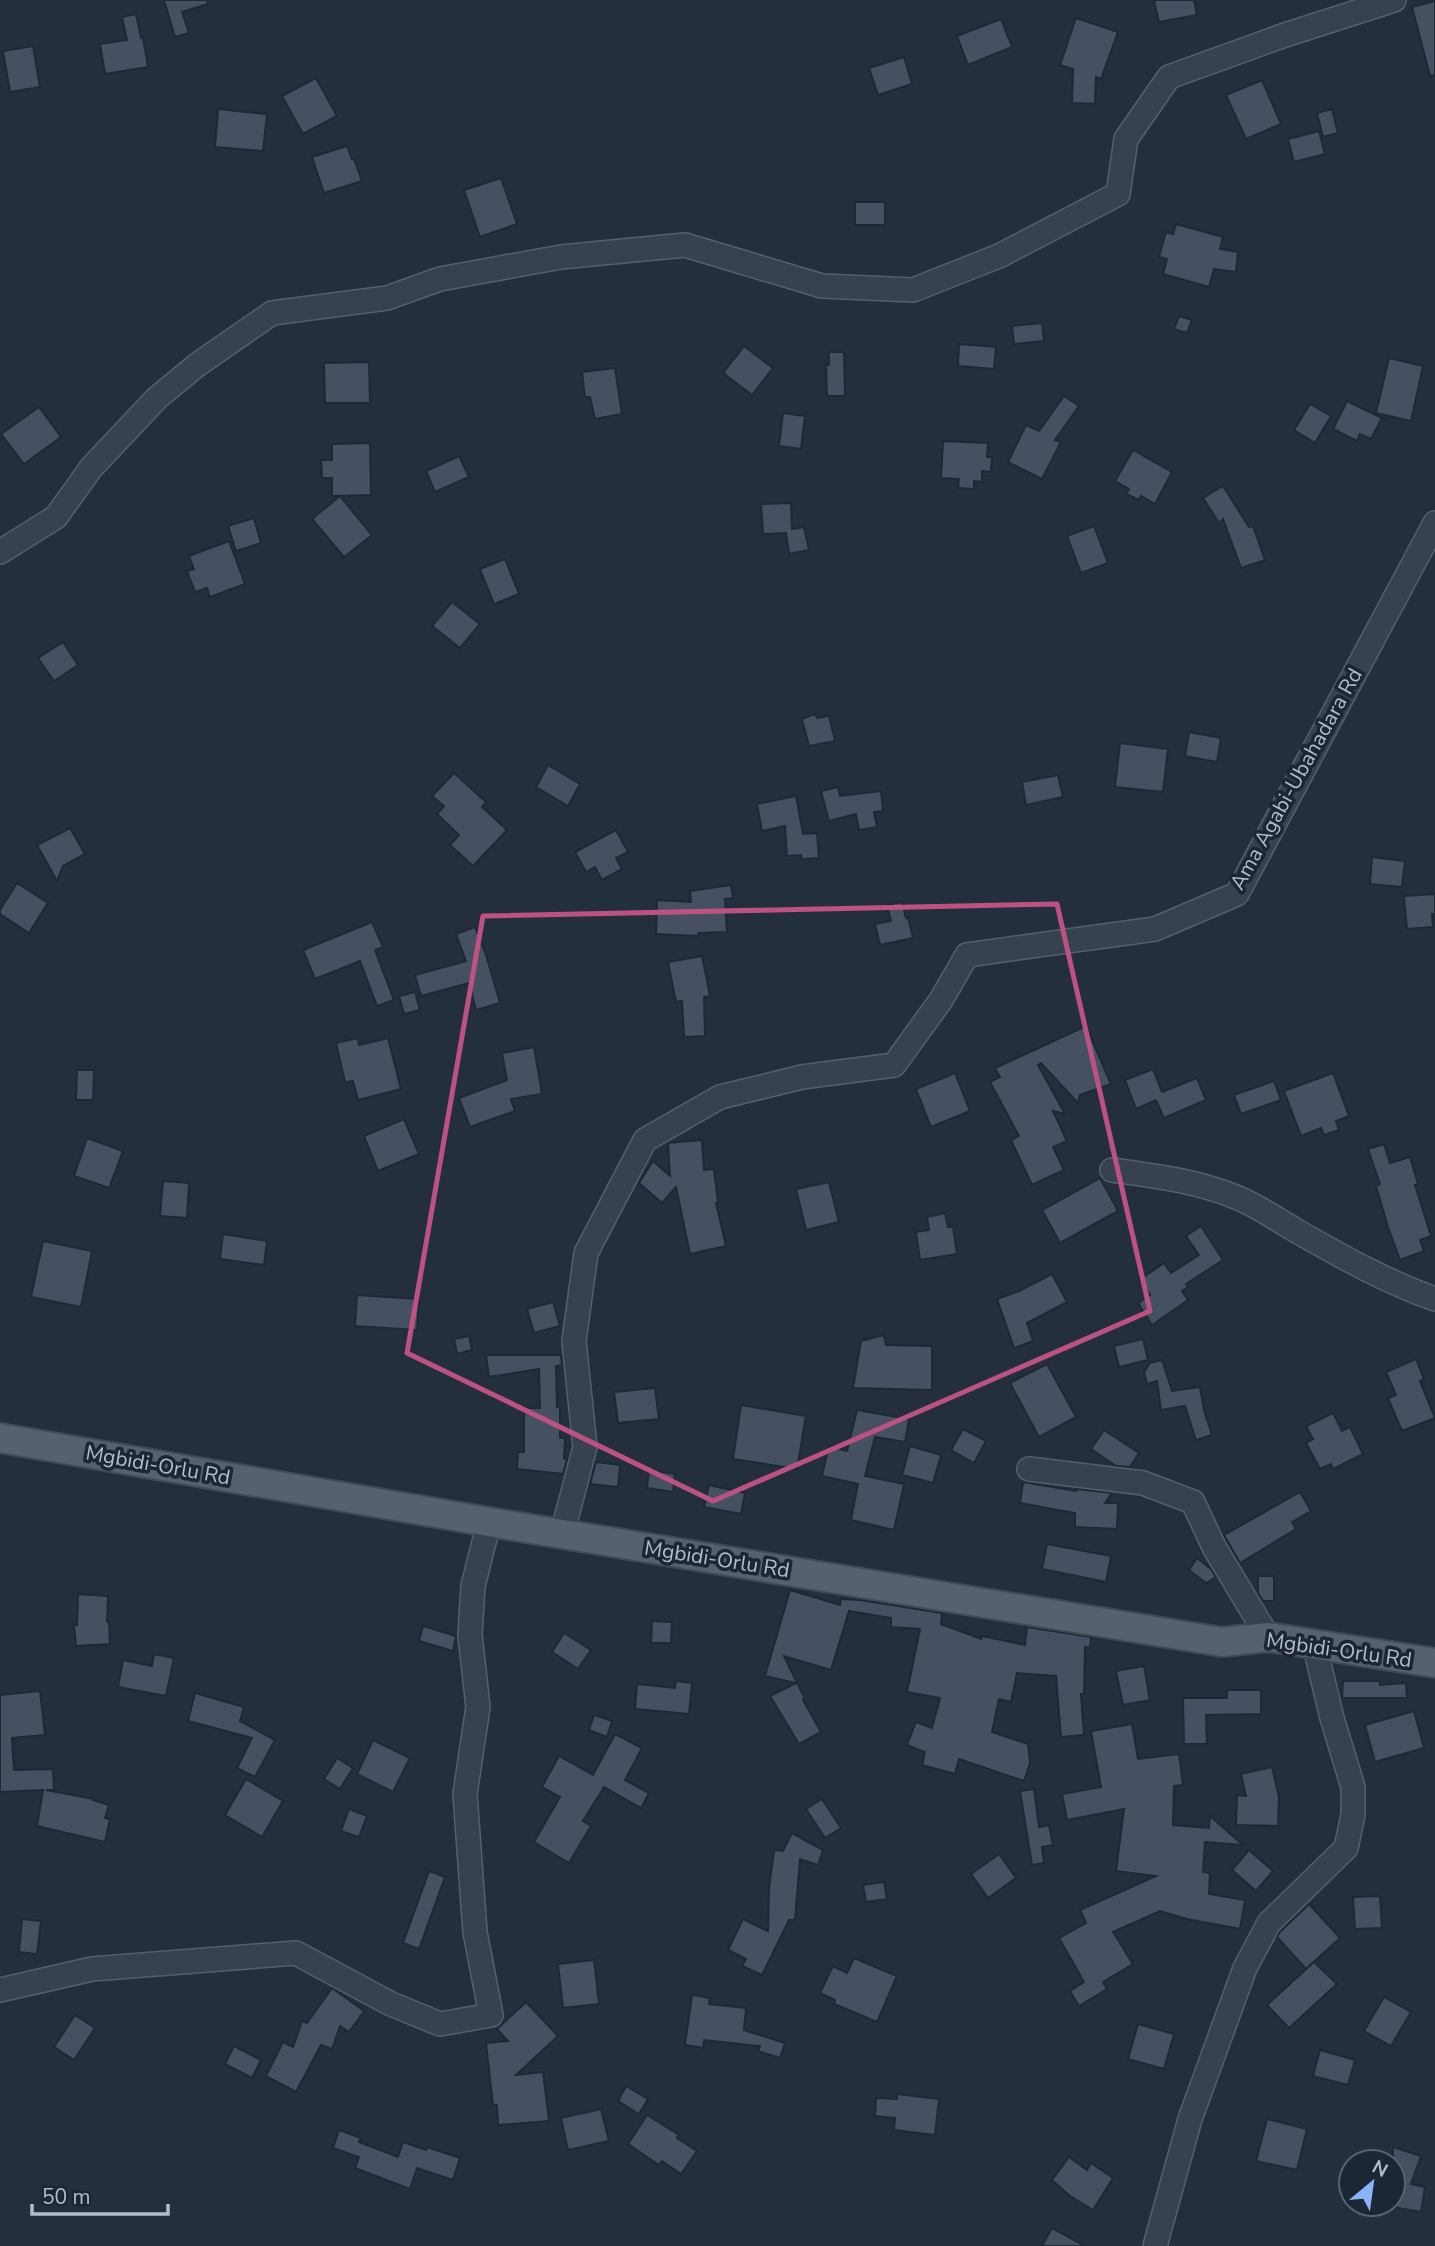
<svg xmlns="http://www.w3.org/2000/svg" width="1435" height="2246" font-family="'Nunito Sans',sans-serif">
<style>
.building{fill:#455162;stroke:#1f2835;stroke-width:2}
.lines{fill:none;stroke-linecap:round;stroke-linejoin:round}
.minor-casing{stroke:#565f6c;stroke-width:26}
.major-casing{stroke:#414a57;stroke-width:32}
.minor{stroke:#38414e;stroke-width:23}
.major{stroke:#56606e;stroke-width:28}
.marked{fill:none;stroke:#bd5182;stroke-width:5;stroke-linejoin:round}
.labels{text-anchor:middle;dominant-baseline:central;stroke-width:7;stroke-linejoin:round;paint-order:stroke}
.street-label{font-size:21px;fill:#b4bcc9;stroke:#1d2633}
</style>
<rect width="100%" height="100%" fill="#242f3e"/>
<!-- building -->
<g class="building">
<polygon points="164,0 207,0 208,4 182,12 189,33 175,37"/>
<polygon points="1154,0 1194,0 1197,15 1159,22"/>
<polygon points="1435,1 1435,75 1430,76 1412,7"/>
<polygon points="136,14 141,38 143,37 148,67 105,74 100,44 127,40 122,17"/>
<polygon points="1076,18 1118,32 1101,79 1096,77 1095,104 1072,103 1073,69 1060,65"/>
<polygon points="1001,19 1012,47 968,65 957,36"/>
<polygon points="33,46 40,87 10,92 3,51"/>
<polygon points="904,57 912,84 878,95 869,68"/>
<polygon points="316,78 337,116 303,134 282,96"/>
<polygon points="1262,80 1281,124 1246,139 1226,95"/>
<polygon points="218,109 267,114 263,151 215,147"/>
<polygon points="1332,109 1338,133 1323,137 1317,113"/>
<polygon points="1319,131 1325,154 1294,162 1288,139"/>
<polygon points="347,146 352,159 354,159 362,181 324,193 312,157"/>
<polygon points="501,178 517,224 480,237 464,190"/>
<rect x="855" y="202" width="30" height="23"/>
<polygon points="1176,224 1223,237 1220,249 1238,252 1236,272 1214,269 1209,287 1163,274 1167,259 1159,257 1166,232 1173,234"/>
<polygon points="1179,316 1192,320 1187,333 1174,329"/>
<polygon points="1042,323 1044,341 1014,344 1012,326"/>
<polygon points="959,344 996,347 994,369 958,366"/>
<polygon points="744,346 773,368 752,395 723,373"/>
<polygon points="829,352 844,352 845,396 827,396 826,365 829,365"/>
<polygon points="1389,358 1423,366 1411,421 1376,413"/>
<polygon points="369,362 370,403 325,403 324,363"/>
<polygon points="615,368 622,414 595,419 590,397 585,397 582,372"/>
<polygon points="1064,396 1079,406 1055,440 1061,442 1042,479 1008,462 1026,425 1039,431"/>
<polygon points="1347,401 1382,418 1371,439 1360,434 1357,441 1333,429"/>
<polygon points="1310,404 1331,416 1315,443 1294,430"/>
<polygon points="39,407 61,437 24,464 1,434"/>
<polygon points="783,413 805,416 801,449 779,446"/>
<polygon points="943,441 988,443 987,457 992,457 991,472 982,471 982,482 974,481 974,489 958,488 959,479 941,478"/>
<polygon points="370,443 371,495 332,496 332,478 322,478 321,460 332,460 332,444"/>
<polygon points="1133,450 1172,472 1155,504 1141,496 1139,500 1126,494 1129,489 1115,481"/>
<polygon points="459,456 469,477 435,492 426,471"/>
<polygon points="1223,486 1249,527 1253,526 1265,560 1241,568 1223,519 1219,523 1203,498"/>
<polygon points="340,496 372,535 344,557 312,519"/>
<polygon points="791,503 792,529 804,527 809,550 789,554 786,533 763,534 761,504"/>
<polygon points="254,518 261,543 236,551 228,526"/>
<polygon points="1094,526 1108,563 1081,573 1067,536"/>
<polygon points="229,541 245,584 210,597 207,588 195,592 187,571 194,569 189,556"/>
<polygon points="505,559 519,594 494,604 480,569"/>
<polygon points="452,602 480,624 460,648 432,626"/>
<polygon points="63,642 78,665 54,681 38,658"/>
<polygon points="815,714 817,718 829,716 835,741 809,746 802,719"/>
<polygon points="1189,732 1221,738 1217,762 1185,756"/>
<polygon points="1120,743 1168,749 1163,792 1115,787"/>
<polygon points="548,765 580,784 568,806 536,787"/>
<polygon points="454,773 486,802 482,807 507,830 473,866 450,845 459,835 437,814 444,806 432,796"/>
<polygon points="1058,775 1063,797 1026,805 1022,782"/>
<polygon points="838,787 840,796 881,791 883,811 874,812 877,827 859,830 856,814 829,821 821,791"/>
<polygon points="796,796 803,834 817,833 819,858 801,859 801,855 787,856 785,826 762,831 757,804"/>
<polygon points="70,828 85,854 63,866 57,881 37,845"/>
<polygon points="616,830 628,852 616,858 622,869 602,880 595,867 586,872 575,852"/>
<polygon points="1372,857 1405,861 1402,887 1370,884"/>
<polygon points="17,883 48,903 29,933 0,914 0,910"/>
<polygon points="731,885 733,898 725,899 727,932 698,933 698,936 656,934 657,900 691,902 690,891"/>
<polygon points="1435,894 1435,914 1432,914 1433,927 1407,929 1404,896"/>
<polygon points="902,902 906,918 908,917 913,938 880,945 875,924 891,921 887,905"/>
<polygon points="372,922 383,947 375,950 394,1000 377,1006 360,961 315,979 303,950"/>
<polygon points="475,927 486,955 500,1003 476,1010 469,983 421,996 415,975 466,961 456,934"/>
<polygon points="702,956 710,996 704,997 705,1036 684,1037 682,1001 676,1002 668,962"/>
<polygon points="415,992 420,1010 404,1014 399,996"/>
<polygon points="1086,1026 1111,1084 1080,1095 1078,1103 1041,1063 1038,1065 1065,1114 1053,1111 1067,1141 1053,1147 1064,1170 1032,1185 1011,1140 1019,1136 990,1082 1000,1077 995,1068"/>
<polygon points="358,1038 359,1045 388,1038 401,1089 358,1100 353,1081 345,1082 336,1043"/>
<polygon points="534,1047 542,1094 511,1099 515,1111 470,1127 459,1098 507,1080 502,1053"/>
<polygon points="1153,1069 1162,1092 1197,1078 1206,1100 1164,1118 1156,1100 1136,1109 1125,1080"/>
<polygon points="77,1070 94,1070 93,1100 76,1100"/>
<polygon points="955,1073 970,1111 931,1127 916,1089"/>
<polygon points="1333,1073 1349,1116 1336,1121 1339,1130 1324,1135 1321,1128 1301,1136 1284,1091"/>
<polygon points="1274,1081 1281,1100 1241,1114 1234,1095"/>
<polygon points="404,1119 419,1154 378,1171 364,1136"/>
<polygon points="87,1138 123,1151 109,1188 74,1176"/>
<polygon points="702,1140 704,1170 714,1169 718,1203 716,1203 726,1246 690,1254 676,1187 662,1203 639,1183 653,1161 670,1176 668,1143"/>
<polygon points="1384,1144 1390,1163 1410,1157 1418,1184 1415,1185 1431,1236 1420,1240 1424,1251 1400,1260 1388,1227 1376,1186 1380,1184 1368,1149"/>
<polygon points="1100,1178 1118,1211 1060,1243 1042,1210"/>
<polygon points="163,1181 189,1183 187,1218 160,1216"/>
<polygon points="829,1182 839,1222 806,1230 796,1189"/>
<polygon points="945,1213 948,1227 953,1227 957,1254 920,1260 916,1232 929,1230 927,1217"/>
<polygon points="1201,1226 1223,1260 1186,1284 1188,1287 1182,1291 1188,1300 1152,1325 1138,1303 1150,1295 1139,1280 1164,1263 1171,1273 1199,1255 1186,1236"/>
<polygon points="223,1234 267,1241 264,1265 220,1259"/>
<polygon points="43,1241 92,1251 81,1307 31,1297"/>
<polygon points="1052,1274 1067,1302 1027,1323 1033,1341 1014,1348 997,1299 1019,1291"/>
<polygon points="357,1295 419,1299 417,1330 355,1326"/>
<polygon points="553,1302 560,1326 534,1333 527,1309"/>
<polygon points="884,1335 886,1345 932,1346 932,1390 853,1388 861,1341"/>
<polygon points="469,1336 472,1350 457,1354 454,1339"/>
<polygon points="1143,1339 1148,1360 1119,1367 1114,1346"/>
<polygon points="486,1355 561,1355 562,1365 556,1366 557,1407 560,1407 560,1438 565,1438 564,1458 567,1459 563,1474 517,1469 518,1452 524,1452 524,1408 540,1408 539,1369 489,1377"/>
<polygon points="1416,1359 1424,1379 1420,1381 1435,1418 1402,1431 1388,1398 1396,1395 1386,1372"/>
<polygon points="1162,1360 1172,1391 1200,1387 1204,1410 1212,1435 1196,1440 1185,1406 1161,1410 1157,1381 1147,1384 1144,1372 1150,1363"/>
<polygon points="1047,1364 1076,1417 1039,1437 1010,1383"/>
<polygon points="655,1388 659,1419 618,1423 614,1392"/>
<polygon points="741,1405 806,1416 797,1469 733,1459"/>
<polygon points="857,1410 909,1419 905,1442 875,1437 865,1476 904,1484 894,1530 851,1520 858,1484 822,1476 829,1446 847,1451"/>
<polygon points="1333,1413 1342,1431 1350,1427 1363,1454 1333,1469 1331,1464 1320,1469 1306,1443 1313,1439 1306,1426"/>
<polygon points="963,1429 986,1441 974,1463 951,1450"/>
<polygon points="1104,1430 1139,1453 1130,1467 1116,1466 1091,1449"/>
<polygon points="910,1446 941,1455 933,1483 902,1475"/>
<polygon points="596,1462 620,1465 618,1487 590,1484"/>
<polygon points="649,1470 675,1474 673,1492 647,1488"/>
<polygon points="1023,1482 1076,1491 1076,1489 1112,1493 1105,1503 1118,1503 1117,1529 1075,1527 1075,1513 1020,1503"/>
<polygon points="709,1485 745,1493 741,1514 704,1507"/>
<polygon points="1300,1492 1311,1511 1292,1522 1296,1529 1240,1563 1224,1535"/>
<polygon points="1047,1544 1111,1556 1106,1582 1042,1569"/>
<polygon points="1197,1558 1211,1569 1216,1577 1206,1583 1189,1570"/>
<polygon points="1258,1576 1274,1576 1274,1601 1263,1601 1258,1593"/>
<polygon points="790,1590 840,1605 841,1599 860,1600 942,1613 941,1624 981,1639 982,1636 1025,1645 1027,1627 1091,1637 1090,1648 1085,1647 1084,1694 1081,1694 1084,1735 1061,1737 1056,1676 1017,1673 1011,1702 999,1699 992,1732 1028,1744 1030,1763 1024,1781 959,1759 955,1774 922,1765 925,1752 907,1745 916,1722 932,1728 940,1698 907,1692 920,1629 891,1627 891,1618 849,1611 831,1670 784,1656 805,1699 803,1700 821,1732 799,1744 770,1696 796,1683 765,1676"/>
<polygon points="78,1594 108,1596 107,1622 109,1622 110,1644 76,1646 74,1625 77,1625"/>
<polygon points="652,1621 672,1622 671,1643 651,1643"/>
<polygon points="423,1626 456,1636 453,1651 419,1641"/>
<polygon points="564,1633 591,1650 578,1669 552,1652"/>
<polygon points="154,1654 174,1658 166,1696 118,1687 123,1660 152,1666"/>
<polygon points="1144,1666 1150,1700 1123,1705 1116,1671"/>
<polygon points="676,1681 692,1683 689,1714 635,1709 637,1684 675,1688"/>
<polygon points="1343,1681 1380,1681 1380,1685 1406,1683 1407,1698 1342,1698"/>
<polygon points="1227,1690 1261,1690 1261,1714 1206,1715 1207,1744 1184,1744 1183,1698 1227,1698"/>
<polygon points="40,1691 45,1735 12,1738 14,1770 53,1769 54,1790 46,1790 94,1799 93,1800 109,1805 105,1818 110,1819 105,1842 37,1826 43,1790 0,1792 0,1695"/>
<polygon points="195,1693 244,1707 240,1721 275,1740 255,1777 237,1768 252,1738 188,1721"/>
<polygon points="1414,1711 1424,1748 1375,1762 1365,1725"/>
<polygon points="594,1715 612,1721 607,1737 589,1730"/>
<polygon points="1132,1724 1138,1759 1179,1754 1183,1785 1174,1786 1173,1825 1209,1828 1210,1816 1243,1845 1205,1842 1203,1872 1210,1873 1209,1894 1245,1900 1240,1929 1187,1919 1160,1911 1113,1932 1133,1964 1103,1982 1107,1989 1079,2006 1070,1991 1084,1982 1059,1938 1086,1923 1080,1910 1156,1876 1116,1871 1124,1809 1067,1820 1062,1794 1101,1787 1091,1731"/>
<polygon points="615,1734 642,1748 625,1780 649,1793 641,1808 604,1787 583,1821 591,1826 569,1863 534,1842 560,1797 542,1787 559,1756 593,1775"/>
<polygon points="373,1740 410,1758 393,1792 357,1774"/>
<polygon points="337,1758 353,1768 340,1789 324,1779"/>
<polygon points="1272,1767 1279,1797 1278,1826 1236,1825 1237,1795 1246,1796 1241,1774"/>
<polygon points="246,1779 283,1801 262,1837 225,1815"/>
<polygon points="1034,1789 1039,1827 1049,1825 1053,1845 1042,1847 1044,1863 1032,1865 1020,1791"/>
<polygon points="822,1799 841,1828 825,1838 806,1809"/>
<polygon points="349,1809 367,1816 359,1837 341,1831"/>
<polygon points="792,1833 823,1850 818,1865 800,1859 795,1920 789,1920 762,1975 742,1966 746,1959 728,1950 743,1919 768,1931 769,1888 774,1850 783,1851"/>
<polygon points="1249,1850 1273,1871 1256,1891 1232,1870"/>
<polygon points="999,1854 1016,1878 988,1898 971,1874"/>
<polygon points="429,1871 445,1877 419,1949 403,1943"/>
<polygon points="884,1882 887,1899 866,1902 863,1885"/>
<polygon points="1380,1896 1382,1928 1355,1929 1353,1897"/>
<polygon points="1309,1904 1340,1938 1306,1969 1277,1937 1280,1932"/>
<polygon points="22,1919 41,1921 37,1954 19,1952"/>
<polygon points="854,1958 897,1976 877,2022 834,2004 835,2000 820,1993 833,1966 847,1973"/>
<polygon points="594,1960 599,2004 563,2008 558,1964"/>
<polygon points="1314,1962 1337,1984 1289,2028 1267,2005"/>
<polygon points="332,1988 364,2011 349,2032 340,2026 332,2049 321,2045 296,2092 266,2076 283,2042 293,2047 302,2021 307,2023"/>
<polygon points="692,1995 710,1998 709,2004 746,2008 744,2030 785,2043 780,2058 758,2051 760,2046 704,2040 703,2048 685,2045"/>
<polygon points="1384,1997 1411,2012 1391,2046 1364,2031"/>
<polygon points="526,2002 558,2036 516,2075 543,2072 549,2121 498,2125 497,2105 493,2105 486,2043 508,2041 497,2029"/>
<polygon points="75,2015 95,2028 74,2060 54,2047"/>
<polygon points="1138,2024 1174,2034 1164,2069 1128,2059"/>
<polygon points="234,2046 261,2060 252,2078 225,2064"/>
<polygon points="1320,2050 1355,2060 1348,2085 1313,2076"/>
<polygon points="626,2086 648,2099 639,2114 618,2101"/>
<polygon points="897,2094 939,2099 935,2135 894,2130 895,2118 875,2116 876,2098 897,2099"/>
<polygon points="601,2109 609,2141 568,2150 561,2118"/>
<polygon points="647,2115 679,2135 677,2138 697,2151 681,2174 662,2161 659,2165 628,2144"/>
<polygon points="1267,2119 1307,2129 1297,2170 1256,2161"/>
<polygon points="339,2130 361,2138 359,2142 398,2157 403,2142 426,2150 427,2147 460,2158 453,2180 417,2168 410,2189 355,2168 359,2157 333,2148"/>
<polygon points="1393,2147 1421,2156 1411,2184 1425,2187 1421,2212 1393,2207"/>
<polygon points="1069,2157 1087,2170 1091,2163 1113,2178 1093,2210 1070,2196 1052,2180"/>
<polygon points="1052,2228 1085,2246 1042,2246"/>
</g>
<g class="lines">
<defs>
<g id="minor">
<polyline points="0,552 56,517 91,468 157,398 197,365 272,313 387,298 440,279 561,257 685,245 822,286 913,290 999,256 1118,194 1126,139 1169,77 1285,35 1394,0"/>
<path d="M1112 1170C1155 1176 1198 1181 1238 1198 1258 1206 1276 1219 1295 1230 1339 1255 1386 1282 1435 1299"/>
<polyline points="1029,1469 1143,1483 1193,1502 1214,1547 1268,1637"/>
<polyline points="562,1534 585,1447 574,1341 586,1253 645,1140 720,1097 802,1077 894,1065 941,1000 967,955 1155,929 1237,894 1435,523"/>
<polyline points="0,1990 92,1969 296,1953 391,2004 440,2024 491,2015 475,1932 465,1794 478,1707 470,1635 473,1586 489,1522"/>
<polyline points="1155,2246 1190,2119 1245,1968 1269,1923 1346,1848 1353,1815 1353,1787 1332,1718 1314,1643"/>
</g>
<polyline id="major" points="0,1438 489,1522 1222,1642 1268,1637 1435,1663"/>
</defs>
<!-- minor casing -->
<use href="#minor" class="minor-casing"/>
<!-- major casing -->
<use href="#major" class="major-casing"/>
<!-- minor -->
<use href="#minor" class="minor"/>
<!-- major -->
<use href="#major" class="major"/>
</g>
<!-- marked area -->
<path class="marked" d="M1057 904 1150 1311 713 1501 407 1353 483 916Z"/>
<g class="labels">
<!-- street labels -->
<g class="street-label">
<text transform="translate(1296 779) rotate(-61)">Ama Agabi-Ubahadara Rd</text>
<text transform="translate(158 1465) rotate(10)">Mgbidi-Orlu Rd</text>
<text transform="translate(717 1559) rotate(9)">Mgbidi-Orlu Rd</text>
<text transform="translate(1339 1650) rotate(8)">Mgbidi-Orlu Rd</text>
</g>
</g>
<!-- north arrow -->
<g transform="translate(1372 2183) rotate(29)"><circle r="33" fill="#1d2633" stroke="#59626f" stroke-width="2"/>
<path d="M0-5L12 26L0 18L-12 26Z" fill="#8ab4f8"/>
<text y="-10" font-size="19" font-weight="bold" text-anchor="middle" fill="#b4bcc9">N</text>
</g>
<!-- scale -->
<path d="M32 2204v10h136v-10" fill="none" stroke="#b4bcc9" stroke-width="3.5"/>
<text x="42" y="2204" font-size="21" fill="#b4bcc9" stroke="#1d2633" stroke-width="5" paint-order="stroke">50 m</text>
</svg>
